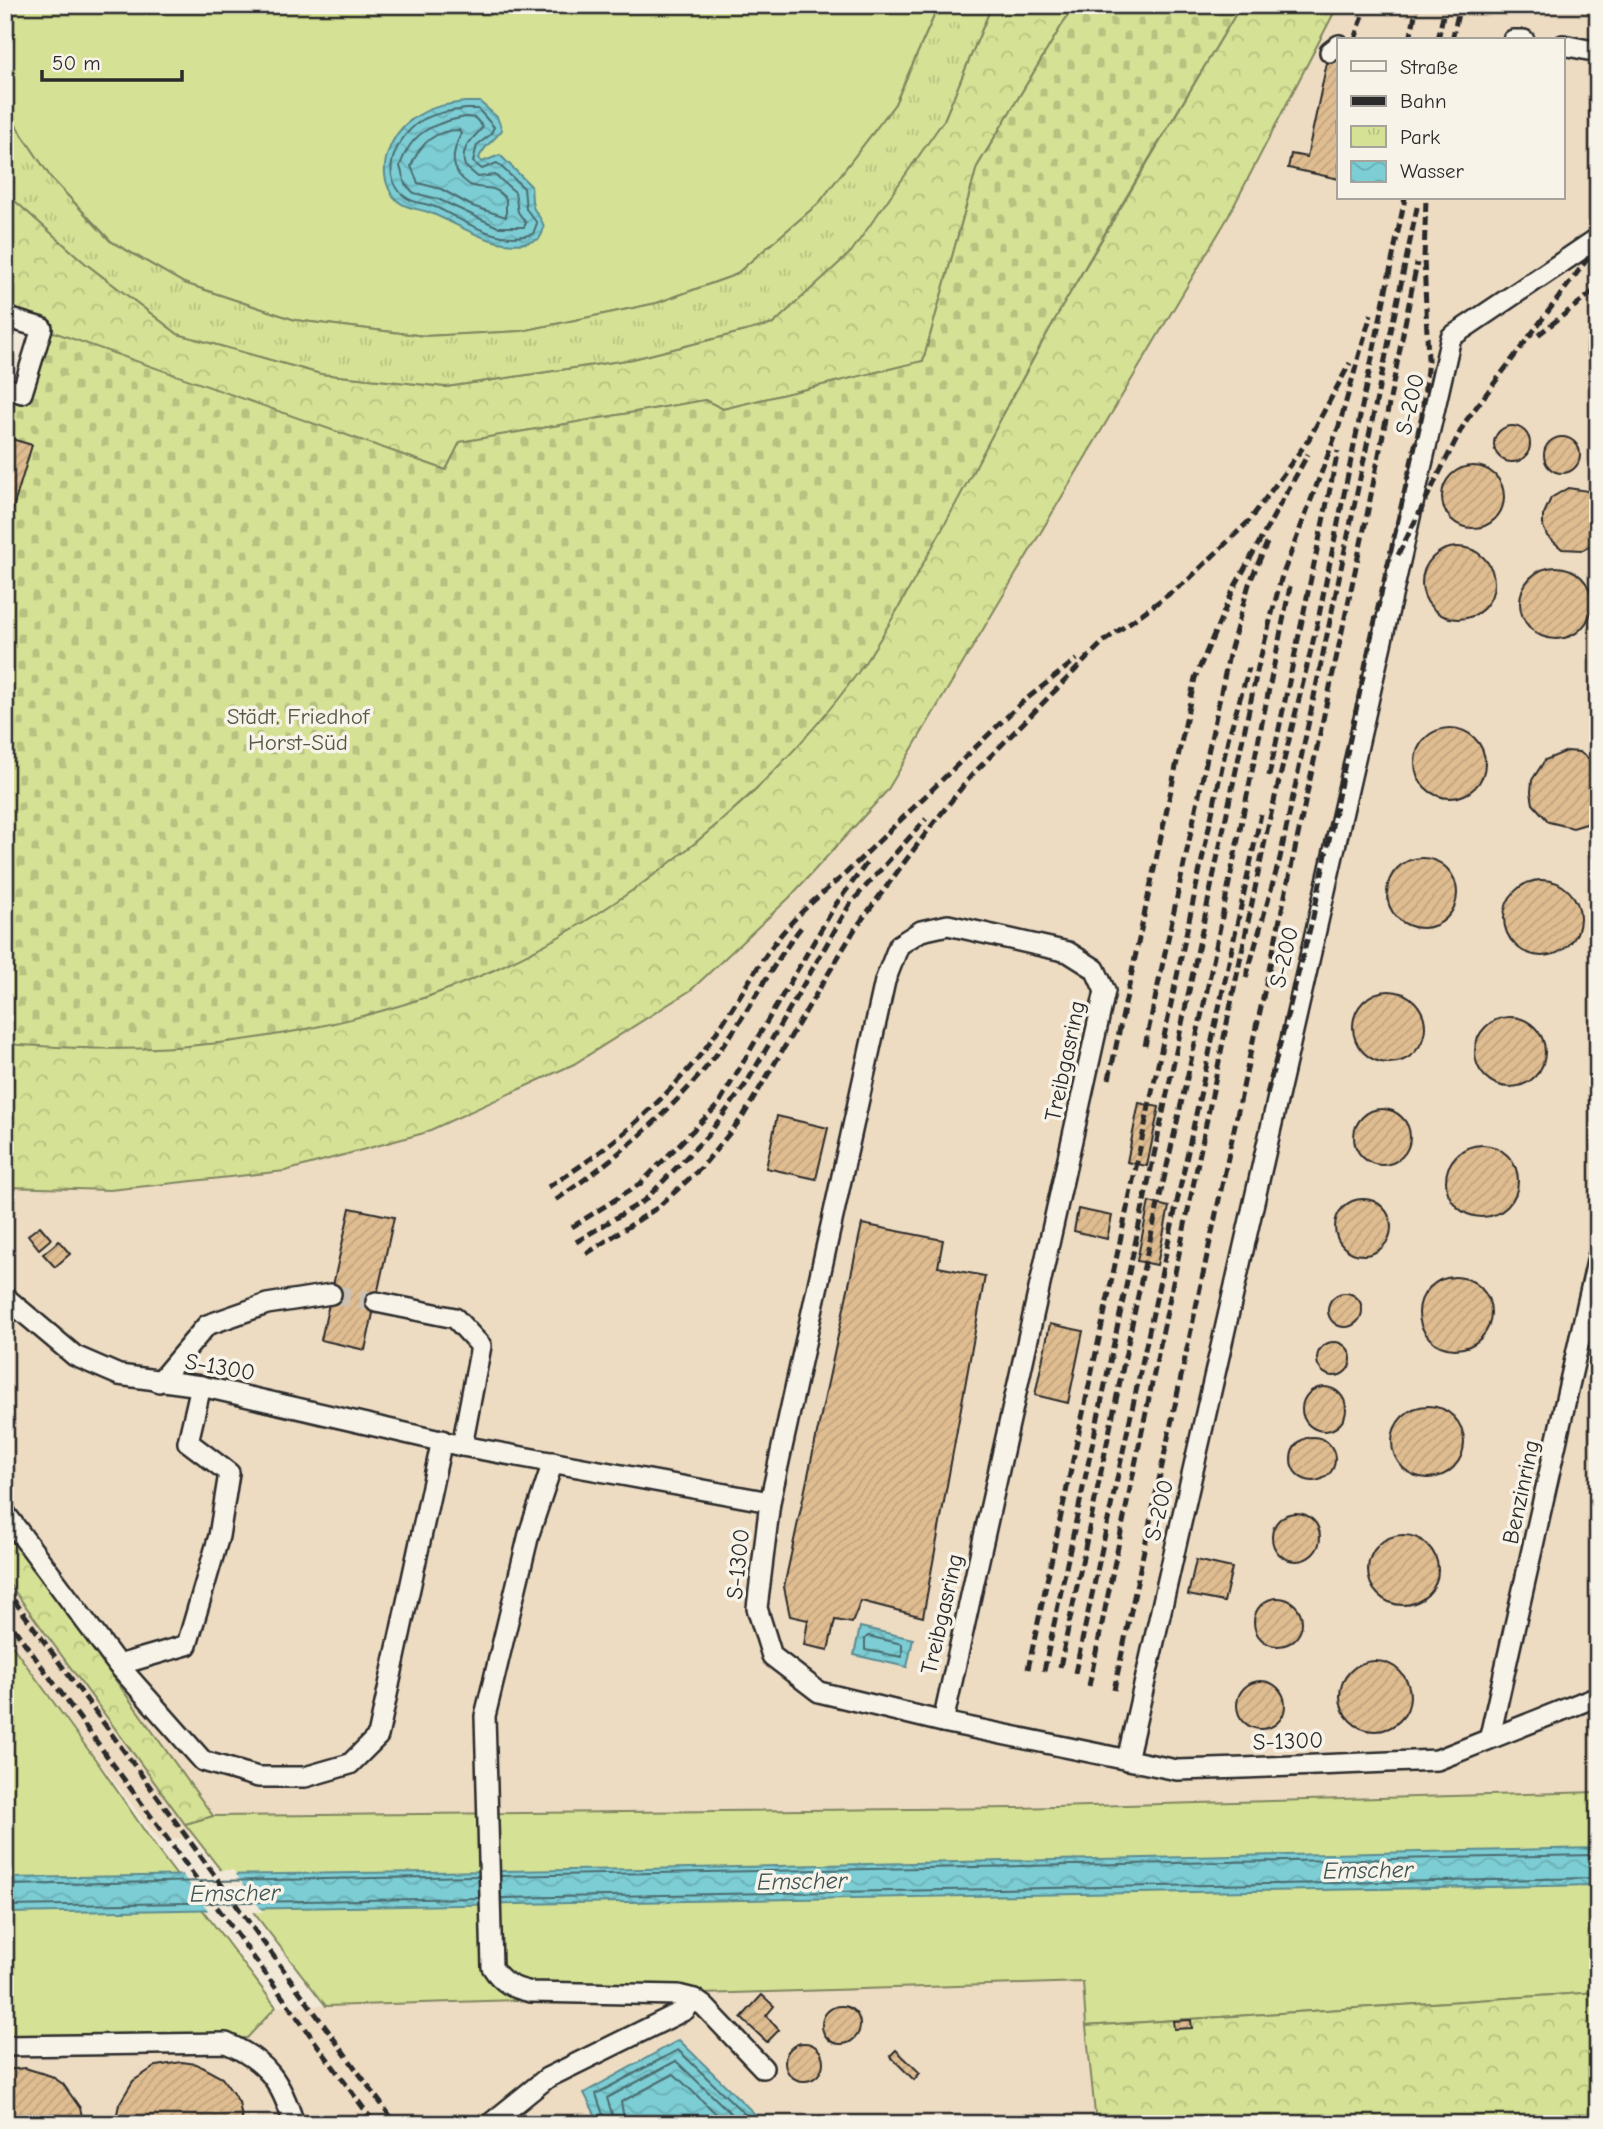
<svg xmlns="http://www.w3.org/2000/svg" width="1603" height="2129" font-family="'Comic Neue',sans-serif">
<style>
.built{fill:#eddbc2;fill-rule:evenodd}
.green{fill:#d5e194;stroke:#808660;stroke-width:2}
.forest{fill:url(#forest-crowns);stroke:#808660;stroke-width:2}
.cemetery{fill:url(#cemetery-stones);stroke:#808660;stroke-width:2}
.park{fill:url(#park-tufts);stroke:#808660;stroke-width:2}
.water{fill:url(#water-waves);stroke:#5c8c90;stroke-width:2}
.pier{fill:#f2e8d7}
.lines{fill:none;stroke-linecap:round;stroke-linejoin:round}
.shore{stroke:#4b6c6f;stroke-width:2}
.building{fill:url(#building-hatch);stroke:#2b2b2b;stroke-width:2}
.minor-tunnel{stroke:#cac2b5;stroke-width:19;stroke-dasharray:19 10;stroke-linecap:butt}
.minor-casing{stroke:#2b2b2b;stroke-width:24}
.minor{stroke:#f7f3e8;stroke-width:19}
.rail{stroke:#2b2b2b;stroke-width:5;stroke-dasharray:10 5;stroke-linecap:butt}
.labels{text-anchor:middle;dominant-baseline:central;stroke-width:7;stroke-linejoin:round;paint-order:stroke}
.street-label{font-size:23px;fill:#2b2b2b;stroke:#f7f3e8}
.park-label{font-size:23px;fill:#565845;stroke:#f7f3e8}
.water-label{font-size:24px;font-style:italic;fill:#3f5455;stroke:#f7f3e8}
</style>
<defs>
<pattern id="forest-crowns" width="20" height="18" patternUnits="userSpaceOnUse" patternTransform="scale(1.75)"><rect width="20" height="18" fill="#d5e194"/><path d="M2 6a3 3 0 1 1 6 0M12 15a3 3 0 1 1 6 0" fill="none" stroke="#b7c180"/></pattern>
<pattern id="cemetery-stones" width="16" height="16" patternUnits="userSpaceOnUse" patternTransform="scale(1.75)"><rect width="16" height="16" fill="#d5e194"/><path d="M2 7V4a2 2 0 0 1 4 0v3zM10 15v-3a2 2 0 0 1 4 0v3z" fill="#b7c180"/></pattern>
<pattern id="park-tufts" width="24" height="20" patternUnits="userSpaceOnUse" patternTransform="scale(1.75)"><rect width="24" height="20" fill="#d5e194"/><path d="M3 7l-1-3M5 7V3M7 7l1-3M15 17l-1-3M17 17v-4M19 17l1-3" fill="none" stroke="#b7c180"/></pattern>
<pattern id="water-waves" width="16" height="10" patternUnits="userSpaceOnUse" patternTransform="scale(1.75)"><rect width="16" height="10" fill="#7ccdd4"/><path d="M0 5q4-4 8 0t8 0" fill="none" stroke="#6bb0b6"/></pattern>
<pattern id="building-hatch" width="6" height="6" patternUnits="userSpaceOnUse" patternTransform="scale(1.75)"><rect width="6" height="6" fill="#e0bd91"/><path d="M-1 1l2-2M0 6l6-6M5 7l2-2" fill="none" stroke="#c0a37d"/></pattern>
</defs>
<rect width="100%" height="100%" fill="#f2e8d7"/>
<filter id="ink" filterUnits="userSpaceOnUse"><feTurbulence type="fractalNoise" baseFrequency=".0143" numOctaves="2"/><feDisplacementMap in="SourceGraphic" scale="14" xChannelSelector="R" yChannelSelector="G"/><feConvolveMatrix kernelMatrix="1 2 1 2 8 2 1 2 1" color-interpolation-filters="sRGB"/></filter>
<g filter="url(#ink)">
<!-- built -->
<g class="built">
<path d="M1338 5H1598V1792L1017 1808 213 1816 5 1526V1187L110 1190 285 1171 424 1133 574 1064 691 990 789 898 887 791 1227 219ZM1339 40H1563V198H1339Z"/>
<polygon points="5,1578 194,1836 159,1841 5,1636"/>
<polygon points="1083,1982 1096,2124 5,2124 5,2036 247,2038 276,2007"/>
</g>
<!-- green -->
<g class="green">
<polygon points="5,5 939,5 895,104 819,203 735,275 657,303 522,331 425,336 295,320 184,283 111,241 51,178 5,109"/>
<polygon points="5,1636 98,1763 159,1852 276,2007 247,2038 5,2036"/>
<polygon points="1598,1792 1598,1992 1086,2026 1083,1982 326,2006 185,1824 213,1816 1017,1808"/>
</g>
<!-- forest -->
<g class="forest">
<polygon points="992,5 1074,5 977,167 923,361 723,409 705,400 461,442 446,470 5,317 5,192 85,263 178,334 321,374 446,387 633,359 773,324 944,120"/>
<polygon points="1241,5 1338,5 1227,219 887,791 789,898 691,990 574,1064 424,1133 285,1171 110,1190 5,1187 5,1044 272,1034 427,997 494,970 582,922 637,886 701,837 756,790 821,717 868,657 899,607 1057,315"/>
<polygon points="5,1526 213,1816 185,1824 5,1578"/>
<polygon points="1598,1992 1598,2124 1096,2124 1086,2026"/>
</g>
<!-- cemetery -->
<path class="cemetery" d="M1074 5H1241C1180 108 1117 210 1058 314 1013 393 973 474 929 553 906 594 884 636 857 674 753 814 595 938 429 996 361 1020 269 1039 198 1045 133 1052 69 1048 5 1044V388L21 393 42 328 446 470 460 442 705 400 723 409 923 361 977 167Z"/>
<!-- park -->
<polygon class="park" points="939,5 992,5 944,120 851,252 773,324 633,359 446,387 321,374 178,334 85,263 5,192 5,109 51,178 110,241 184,283 295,320 425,336 522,331 657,303 735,275 819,203 895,104"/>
<!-- water -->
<g class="water">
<path d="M465 102H480L497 117 502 130C494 141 484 145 479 158L482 162 500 155 531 186C532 193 531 203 534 209 542 222 548 225 539 239 500 255 467 228 433 214 417 207 401 210 391 193 375 165 393 129 419 115 433 106 449 104 465 102Z"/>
<polygon points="860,1627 913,1639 907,1667 854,1655"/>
<polygon points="1598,1848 1598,1885 5,1913 5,1878 642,1869"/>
<polygon points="679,2040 765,2124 600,2124 584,2093"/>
</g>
<!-- pier -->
<polygon class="pier" points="233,1870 263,1912 210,1913 180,1871"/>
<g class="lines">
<!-- shore -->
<g class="shore">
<path d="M466 109H478L494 127 490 135 477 145 473 162 482 169 497 163 524 188 526 209 537 223 533 234C499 245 467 223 438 208 424 202 409 204 399 191 380 167 401 132 424 119 438 112 451 111 466 109Z"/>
<path d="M466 117 475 118 483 127C473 139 459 148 465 166L478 177 495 175 515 192 518 212 526 223 524 227H498L438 199 414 193 405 184 400 166C411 132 433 123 466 117Z"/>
<path d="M459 130 461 134C451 154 449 171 470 185 488 192 491 182 506 199V217L472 206 441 189 418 183 411 166C420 144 434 130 459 130Z"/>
<polygon points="868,1636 902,1644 902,1657 865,1650 865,1639"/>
<polyline points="501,1876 1598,1855"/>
<polyline points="5,1885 478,1876"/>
<polyline points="501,1898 1598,1878"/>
<polyline points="5,1906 479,1898"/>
<polyline points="606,2124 596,2094 678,2050 755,2124"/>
<polyline points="615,2124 607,2098 676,2061 742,2124"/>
<polyline points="625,2124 621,2102 674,2074 727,2124"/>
</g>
</g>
<!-- building -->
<g class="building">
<polygon points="1329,53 1339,55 1339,179 1288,168 1291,154 1307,157"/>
<polygon points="1598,320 1598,377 1587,352 1588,338"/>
<circle cx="1512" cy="444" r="18"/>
<circle cx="1562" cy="455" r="18"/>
<polygon points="5,437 32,445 5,535"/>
<circle cx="1473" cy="497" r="31"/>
<polygon points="1568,488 1588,491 1598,498 1598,540 1583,550 1562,549 1547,536 1543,526 1543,516 1551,498"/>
<circle cx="1458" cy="583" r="36"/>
<circle cx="1556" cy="603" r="36"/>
<circle cx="1450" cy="763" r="35"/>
<polygon points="1567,751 1579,752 1598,765 1598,815 1586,824 1573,828 1549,822 1533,804 1531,792 1532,780 1545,760"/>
<circle cx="1422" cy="893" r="35"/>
<circle cx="1542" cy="918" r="38"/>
<circle cx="1389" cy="1027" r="36"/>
<circle cx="1510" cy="1052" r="35"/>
<polygon points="1139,1103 1159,1107 1147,1166 1127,1162"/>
<circle cx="1382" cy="1137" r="28"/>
<polygon points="777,1116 828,1128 816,1179 766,1168"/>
<circle cx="1482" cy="1181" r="36"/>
<circle cx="1363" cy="1227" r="28"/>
<polygon points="1149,1202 1169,1207 1157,1265 1137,1261"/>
<polygon points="350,1208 394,1217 365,1350 321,1340"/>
<polygon points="1078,1209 1112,1216 1107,1239 1074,1231"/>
<polygon points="862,1224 943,1240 938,1267 985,1276 923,1617 861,1601 852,1623 835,1620 828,1650 804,1645 808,1620 790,1616 784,1587"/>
<polygon points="40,1226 51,1239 39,1249 28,1235"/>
<polygon points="59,1241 70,1254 55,1267 43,1254"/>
<circle cx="1455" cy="1313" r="36"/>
<circle cx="1345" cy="1310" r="17"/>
<polygon points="1050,1324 1083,1331 1068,1403 1035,1395"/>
<circle cx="1334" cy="1359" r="17"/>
<circle cx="1324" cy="1409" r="22"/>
<circle cx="1428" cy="1442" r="36"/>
<circle cx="1313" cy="1459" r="22"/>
<circle cx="1296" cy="1537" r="24"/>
<circle cx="1403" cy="1570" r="35"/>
<polygon points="1196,1560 1232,1568 1224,1602 1188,1595"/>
<circle cx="1278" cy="1622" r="24"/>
<circle cx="1375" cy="1696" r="35"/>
<circle cx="1261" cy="1705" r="24"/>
<polygon points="762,1995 774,2006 766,2016 779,2030 767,2042 741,2018"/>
<circle cx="841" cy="2025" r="19"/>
<polygon points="1191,2020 1192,2028 1174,2029 1173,2021"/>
<circle cx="804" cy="2062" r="19"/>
<polygon points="896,2050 920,2073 914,2080 890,2056"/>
<polygon points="182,2062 196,2064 222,2078 239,2102 243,2124 115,2124 119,2104 133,2081 156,2066"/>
<polygon points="25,2068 51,2076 63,2084 80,2108 84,2124 5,2124 5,2070"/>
</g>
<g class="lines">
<!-- minor-tunnel -->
<polyline class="minor-tunnel" points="331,1294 376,1302"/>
<defs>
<g id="minor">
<polyline points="1513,40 1524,40"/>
<polyline points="1563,45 1598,52"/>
<polyline points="1330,52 1339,45"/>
<polyline points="5,317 42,328 22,393 5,388"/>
<polyline points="5,1297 75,1356 119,1375 201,1386 462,1446 770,1502 757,1608 772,1656 819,1692 943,1722 1177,1770 1243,1768 1437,1760 1598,1696"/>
<polyline points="376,1302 455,1318 481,1346 462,1446"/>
<polyline points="159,1382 207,1325 267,1304 331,1294"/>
<path d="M553 1462 529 1534 485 1716 492 1967C502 1983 513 1988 531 1992L678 1995 694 1999 704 2006 763 2068"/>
<polyline points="770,1502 885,981 899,945 921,931 948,925 1068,952 1095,969 1105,991 943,1722"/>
<polyline points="5,1513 118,1665 203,1761 258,1777 305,1777 350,1764 378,1736 442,1440"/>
<polyline points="118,1665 187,1645 219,1536 229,1473 188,1442 201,1386"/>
<polyline points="1490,1736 1598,1257"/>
<polyline points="1127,1760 1451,337 1598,238"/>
<path d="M5 2046 226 2043C267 2061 281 2081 294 2124"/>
<polyline points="490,2124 547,2078 685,2010 694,1999"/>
</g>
</defs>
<!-- minor casing -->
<use href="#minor" class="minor-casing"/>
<!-- minor -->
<use href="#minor" class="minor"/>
<!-- rail -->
<g class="rail">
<polyline points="1355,40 1366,5"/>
<polyline points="1410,40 1417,5"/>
<polyline points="1438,40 1445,5"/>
<polyline points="1452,40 1460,5"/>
<polyline points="1538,335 1598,288"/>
<polyline points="1398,555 1465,422 1598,245"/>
<polyline points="1269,776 1338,451"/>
<polyline points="1246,978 1280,858 1418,203"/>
<polyline points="1256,1030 1366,520 1417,263"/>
<polyline points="1145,1046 1229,655 1249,584 1267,543"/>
<polyline points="1109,1079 1195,678 1235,586 1308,454"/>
<polyline points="1267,1094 1313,917 1371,638 1422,415 1428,360 1424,258 1426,198"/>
<path d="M548 1187C604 1153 655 1110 697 1059 725 1024 745 984 771 948 790 920 817 897 843 876L1020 704 1077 659"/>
<path d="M556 1200C622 1154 683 1103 730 1036 755 1000 775 960 803 925"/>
<polyline points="572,1227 640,1184 718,1105 836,904 869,860"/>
<polyline points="576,1242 645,1200 708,1135 746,1084 850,904 926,819"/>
<polyline points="586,1254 657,1208 701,1168 742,1118 855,929 929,829 971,776 1103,642 1187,581 1249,521 1309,439 1350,363"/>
<polyline points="5,1588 396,2124"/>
<polyline points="5,1616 375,2124"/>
<polyline points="1060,1667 1145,1262 1206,995 1291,582"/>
<polyline points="1028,1669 1228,739 1249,668"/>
<polyline points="1044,1671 1258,667 1281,579 1339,426 1371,314"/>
<polyline points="1075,1673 1261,814"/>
<polyline points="1089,1686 1268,826 1317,625 1405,198"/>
<polyline points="1114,1690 1257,1022"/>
</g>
</g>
</g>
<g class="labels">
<!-- street labels -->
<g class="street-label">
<text transform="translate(1410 404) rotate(-77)">S-200</text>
<text transform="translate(1284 957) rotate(-77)">S-200</text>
<text transform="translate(1065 1061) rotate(-78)">Treibgasring</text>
<text transform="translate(220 1367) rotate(10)">S-1300</text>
<text transform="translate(1521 1492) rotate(-78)">Benzinring</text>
<text transform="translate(1159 1510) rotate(-77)">S-200</text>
<text transform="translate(738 1564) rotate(-84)">S-1300</text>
<text transform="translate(942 1614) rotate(-77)">Treibgasring</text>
<text transform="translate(1288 1741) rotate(-2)">S-1300</text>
</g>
<!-- park labels -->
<g class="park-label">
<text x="298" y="716">Städt. Friedhof<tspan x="298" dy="26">Horst-Süd</tspan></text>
</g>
<!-- water labels -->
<g class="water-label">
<text transform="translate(1368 1870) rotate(-1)">Emscher</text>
<text transform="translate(802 1881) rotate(-1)">Emscher</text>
<text transform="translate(235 1893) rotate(-1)">Emscher</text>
</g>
</g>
<!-- margin -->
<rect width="1603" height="2129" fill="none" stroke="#f7f3e8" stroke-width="28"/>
<rect x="14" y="14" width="1575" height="2101" fill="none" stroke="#2b2b2b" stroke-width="2.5" filter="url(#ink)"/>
<!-- legend -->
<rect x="1337" y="38" width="228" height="161" fill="#f7f3e8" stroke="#a5a39c" stroke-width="2"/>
<rect x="1351" y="61" width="35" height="10" fill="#f7f3e8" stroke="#a5a39c" stroke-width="2"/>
<text x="1400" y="74" font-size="21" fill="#2b2b2b">Straße</text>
<rect x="1351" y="96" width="35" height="10" fill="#2b2b2b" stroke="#a5a39c" stroke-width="2"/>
<text x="1400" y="108" font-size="21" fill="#2b2b2b">Bahn</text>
<rect x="1351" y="126" width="35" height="21" fill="url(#park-tufts)" stroke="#a5a39c" stroke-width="2"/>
<text x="1400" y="144" font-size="21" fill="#2b2b2b">Park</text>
<rect x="1351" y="161" width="35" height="21" fill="url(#water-waves)" stroke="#a5a39c" stroke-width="2"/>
<text x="1400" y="178" font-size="21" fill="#2b2b2b">Wasser</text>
<!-- scale -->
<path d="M42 70v10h140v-10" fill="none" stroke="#2b2b2b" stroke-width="3.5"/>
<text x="52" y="70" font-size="21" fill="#2b2b2b" stroke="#f7f3e8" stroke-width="5" paint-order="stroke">50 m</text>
</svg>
